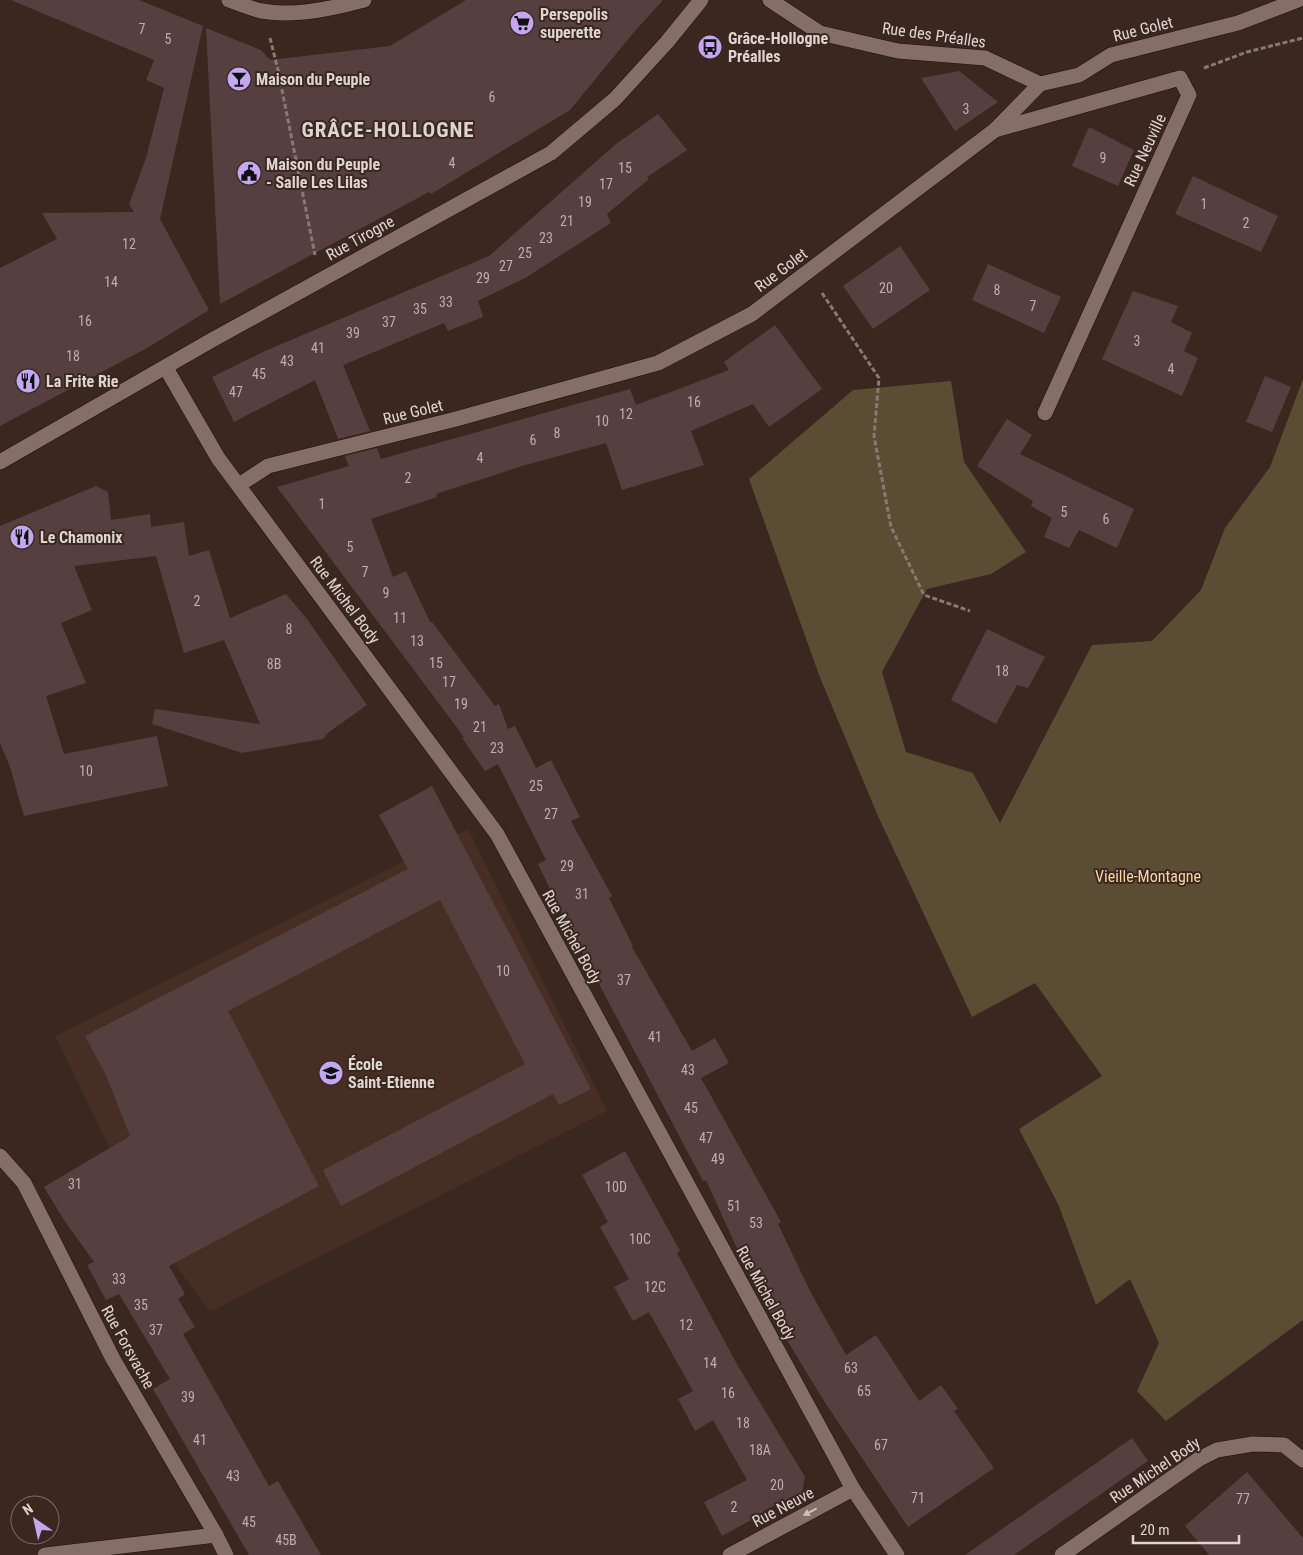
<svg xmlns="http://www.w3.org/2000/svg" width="1303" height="1555" font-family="'Roboto Condensed',sans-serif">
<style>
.built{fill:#472e25}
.green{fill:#5b4c34}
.building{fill:#55403f}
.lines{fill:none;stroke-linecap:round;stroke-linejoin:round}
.minor-casing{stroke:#1f0f0a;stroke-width:16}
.path{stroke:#887973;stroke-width:3;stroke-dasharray:5 2.5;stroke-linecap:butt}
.minor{stroke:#846e67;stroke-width:15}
.oneway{fill:#cec0bb}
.labels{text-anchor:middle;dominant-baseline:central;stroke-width:4;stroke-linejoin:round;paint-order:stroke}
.number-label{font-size:14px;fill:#bdafac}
.poi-label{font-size:16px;font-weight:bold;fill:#e0d4d0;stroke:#392720;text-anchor:start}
.street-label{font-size:16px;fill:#e0d4d0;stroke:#392720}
.park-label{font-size:16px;fill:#f9d7a1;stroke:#392720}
.district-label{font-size:21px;font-weight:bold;letter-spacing:1px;fill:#e0d4d0;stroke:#392720}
</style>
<rect width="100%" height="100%" fill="#392720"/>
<!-- built -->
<polygon class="built" points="468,829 607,1111 210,1312 151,1232 55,1036"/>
<!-- green -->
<polygon class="green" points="1303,379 1303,1320 1166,1421 1137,1391 1159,1343 1130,1279 1096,1305 1058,1204 1019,1129 1102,1076 1035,983 972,1017 878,816 819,675 749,479 853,390 951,381 964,462 1026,552 991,574 927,589 882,672 906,752 973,773 1000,823 1092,645 1152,641 1201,590 1225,528 1270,467"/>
<!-- building -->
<g class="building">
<polygon points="11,0 139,0 203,26 160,219 209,310 147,348 0,426 0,268 57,239 42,213 134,212 129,204 146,158 164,88 146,80 154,60"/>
<polygon points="466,0 663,0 635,31 570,110 431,194 429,192 220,304 206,28 261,50 270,60 390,46"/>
<polygon points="959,71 998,102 955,131 921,78"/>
<polygon points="658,114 687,150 647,177 649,179 607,214 611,223 525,278 478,301 483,317 448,331 444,323 343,365 370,431 338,439 315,380 234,422 212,377 265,351 489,256 616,144"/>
<polygon points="1089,127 1134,150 1118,186 1072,166"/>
<polygon points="1193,176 1278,216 1261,252 1175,214"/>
<polygon points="900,246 930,290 873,329 843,286"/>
<polygon points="988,264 1061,297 1044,333 972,300"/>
<polygon points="1133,291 1178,306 1171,322 1192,333 1184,351 1198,358 1182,396 1102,359"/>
<polygon points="775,325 822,389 769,427 753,404 691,431 704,465 622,490 606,443 522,466 436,494 437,497 371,519 393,577 406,571 430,622 432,622 495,706 499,704 508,729 515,726 536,768 551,760 580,817 571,821 612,896 609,898 633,946 632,947 692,1051 715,1038 729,1063 701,1078 781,1222 778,1224 811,1293 846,1355 876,1335 919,1401 941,1385 958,1409 954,1411 994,1468 908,1527 824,1401 770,1312 735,1244 706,1180 703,1181 560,910 538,864 546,860 498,764 485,771 462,738 464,737 277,487 349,466 345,456 377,448 381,459 630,389 636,405 729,370 724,362"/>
<polygon points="1265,376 1291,387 1272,432 1246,422"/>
<polygon points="1007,419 1032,435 1020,454 1134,509 1117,548 1079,530 1069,548 1044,537 1052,518 1031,506 1033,501 977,466"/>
<polygon points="96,486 108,492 111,520 150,514 151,527 184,522 189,556 209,550 230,618 286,594 307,619 367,705 329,732 323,739 242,753 152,724 155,709 260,724 224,640 184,653 156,556 74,566 92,610 61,623 86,683 46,696 64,754 157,736 168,786 24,816 10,767 0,743 0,526"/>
<polygon points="987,629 1045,657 1028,688 1017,685 996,724 951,700"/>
<polygon points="432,786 591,1089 559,1105 553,1094 341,1206 323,1170 525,1064 440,900 228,1011 319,1186 169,1266 185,1294 178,1299 195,1327 183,1334 269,1486 278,1481 321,1555 249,1555 153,1389 170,1379 119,1294 106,1300 87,1265 94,1262 64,1220 44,1187 130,1136 106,1075 85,1036 408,869 379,815"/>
<polygon points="625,1151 680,1251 677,1253 738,1366 805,1477 802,1492 763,1511 764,1513 722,1536 704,1502 747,1480 713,1420 695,1431 678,1399 693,1391 649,1312 633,1321 614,1287 629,1279 600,1227 608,1222 582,1175"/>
<polygon points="1132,1438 1148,1461 1014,1555 965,1555"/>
<polygon points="1247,1472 1303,1538 1303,1555 1209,1555 1185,1526"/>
</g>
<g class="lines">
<defs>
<g id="minor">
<path d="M229 0C240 4 251 9 262 11 292 17 335 8 364 0"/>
<polyline points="770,0 820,33 898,51 985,58 1040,84"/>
<polyline points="995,130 1180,78 1189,95 1045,413"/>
<polyline points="166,368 218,458 497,834 853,1489 897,1555"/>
<polyline points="0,462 212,340 551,153 615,99 667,42 701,0"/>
<polyline points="239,485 268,466 456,419 658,363 752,314 995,130 1040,84 1079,75 1111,55 1238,23 1298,0"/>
<polyline points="0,1156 24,1183 113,1359 216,1535 226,1555"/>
<polyline points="45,1555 216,1535"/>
<polyline points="730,1555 853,1489"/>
<polyline points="1062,1555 1199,1459 1217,1450 1253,1444 1284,1445 1303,1460"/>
</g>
</defs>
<!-- minor casing -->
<use href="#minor" class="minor-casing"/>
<!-- path -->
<g class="path">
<polyline points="270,38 278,70 315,255"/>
<polyline points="1204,68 1247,52 1303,38"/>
<polyline points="822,293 879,378 874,436 891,527 924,595 970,611"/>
</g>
<!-- minor -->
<use href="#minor" class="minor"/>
</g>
<!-- one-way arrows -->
<defs><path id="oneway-solid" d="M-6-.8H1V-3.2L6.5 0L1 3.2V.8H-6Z" transform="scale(1.25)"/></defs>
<use class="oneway" href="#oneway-solid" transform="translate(810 1512) rotate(152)"/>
<!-- icons -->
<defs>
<symbol id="supermarket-disc" viewBox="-11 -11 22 22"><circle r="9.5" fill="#c4a7f1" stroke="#392720"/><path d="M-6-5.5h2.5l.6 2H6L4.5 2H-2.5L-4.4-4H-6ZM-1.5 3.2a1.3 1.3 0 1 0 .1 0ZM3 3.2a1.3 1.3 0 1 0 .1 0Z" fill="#111"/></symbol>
<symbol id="bus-disc" viewBox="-11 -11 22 22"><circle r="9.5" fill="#c4a7f1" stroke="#392720"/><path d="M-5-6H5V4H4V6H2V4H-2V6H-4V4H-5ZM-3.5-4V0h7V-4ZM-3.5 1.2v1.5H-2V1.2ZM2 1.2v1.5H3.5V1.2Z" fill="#111"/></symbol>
<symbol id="bar-disc" viewBox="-11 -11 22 22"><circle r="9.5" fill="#c4a7f1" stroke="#392720"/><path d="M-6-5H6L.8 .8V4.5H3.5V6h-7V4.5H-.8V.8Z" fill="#111"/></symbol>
<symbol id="civic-disc" viewBox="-11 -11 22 22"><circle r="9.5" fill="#c4a7f1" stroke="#392720"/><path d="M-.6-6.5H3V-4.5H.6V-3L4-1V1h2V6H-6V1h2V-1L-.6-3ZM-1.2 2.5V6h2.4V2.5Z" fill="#111"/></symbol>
<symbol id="restaurant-disc" viewBox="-11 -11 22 22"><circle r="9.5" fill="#c4a7f1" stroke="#392720"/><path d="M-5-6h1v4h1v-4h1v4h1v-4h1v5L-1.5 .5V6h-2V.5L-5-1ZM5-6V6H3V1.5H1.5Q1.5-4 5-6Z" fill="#111"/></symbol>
<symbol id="school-disc" viewBox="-11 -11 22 22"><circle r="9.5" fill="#c4a7f1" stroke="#392720"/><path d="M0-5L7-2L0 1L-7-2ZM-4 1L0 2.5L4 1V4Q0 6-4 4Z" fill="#111"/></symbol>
</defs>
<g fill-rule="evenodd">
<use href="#supermarket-disc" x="508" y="9" width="28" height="28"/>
<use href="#bus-disc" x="696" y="33" width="28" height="28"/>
<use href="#bar-disc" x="225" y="65" width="28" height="28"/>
<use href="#civic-disc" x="235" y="159" width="28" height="28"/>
<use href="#restaurant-disc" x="14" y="367" width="28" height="28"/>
<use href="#restaurant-disc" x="8" y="523" width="28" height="28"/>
<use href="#school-disc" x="317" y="1059" width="28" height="28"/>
</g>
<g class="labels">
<!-- number labels -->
<g class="number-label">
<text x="142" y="29">7</text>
<text x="168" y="39">5</text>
<text x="492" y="97">6</text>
<text x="966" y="109">3</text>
<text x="1103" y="158">9</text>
<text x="452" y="163">4</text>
<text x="625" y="168">15</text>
<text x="606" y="184">17</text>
<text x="585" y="202">19</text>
<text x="1204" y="204">1</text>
<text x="567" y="221">21</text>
<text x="1246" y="223">2</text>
<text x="546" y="238">23</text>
<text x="129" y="244">12</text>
<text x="525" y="253">25</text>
<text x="506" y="266">27</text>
<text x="483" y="278">29</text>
<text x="111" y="282">14</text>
<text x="886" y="288">20</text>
<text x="997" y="290">8</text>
<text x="446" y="302">33</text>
<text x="1033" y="306">7</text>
<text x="420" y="309">35</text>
<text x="85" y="321">16</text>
<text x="389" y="322">37</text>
<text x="353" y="333">39</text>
<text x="1137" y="341">3</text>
<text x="318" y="348">41</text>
<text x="73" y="356">18</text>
<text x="287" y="361">43</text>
<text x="1171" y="369">4</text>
<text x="259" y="374">45</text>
<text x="236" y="392">47</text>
<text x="694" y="402">16</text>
<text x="626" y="414">12</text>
<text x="602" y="421">10</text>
<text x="557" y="433">8</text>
<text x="533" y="440">6</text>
<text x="480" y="458">4</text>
<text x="408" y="478">2</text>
<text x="322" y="504">1</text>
<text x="1064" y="512">5</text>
<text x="1106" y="519">6</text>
<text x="350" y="547">5</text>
<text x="365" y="572">7</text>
<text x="386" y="593">9</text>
<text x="197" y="601">2</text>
<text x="400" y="618">11</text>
<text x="289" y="629">8</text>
<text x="417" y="641">13</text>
<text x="436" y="663">15</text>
<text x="274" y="664">8B</text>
<text x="1002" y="671">18</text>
<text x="449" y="682">17</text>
<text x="461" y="704">19</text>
<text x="480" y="727">21</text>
<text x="497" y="748">23</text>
<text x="86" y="771">10</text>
<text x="536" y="786">25</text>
<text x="551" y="814">27</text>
<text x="567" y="866">29</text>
<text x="582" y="894">31</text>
<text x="503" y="971">10</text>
<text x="624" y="980">37</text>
<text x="655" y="1037">41</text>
<text x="688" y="1070">43</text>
<text x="691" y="1108">45</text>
<text x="706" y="1138">47</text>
<text x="718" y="1159">49</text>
<text x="75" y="1184">31</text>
<text x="616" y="1187">10D</text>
<text x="734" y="1206">51</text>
<text x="756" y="1223">53</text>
<text x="640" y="1239">10C</text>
<text x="119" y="1279">33</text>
<text x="655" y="1287">12C</text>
<text x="141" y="1305">35</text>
<text x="686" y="1325">12</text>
<text x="156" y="1330">37</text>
<text x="710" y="1363">14</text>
<text x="851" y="1368">63</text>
<text x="864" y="1391">65</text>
<text x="728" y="1393">16</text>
<text x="188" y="1397">39</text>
<text x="743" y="1423">18</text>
<text x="200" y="1440">41</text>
<text x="881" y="1445">67</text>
<text x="760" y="1450">18A</text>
<text x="233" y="1476">43</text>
<text x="777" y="1485">20</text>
<text x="918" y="1498">71</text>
<text x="1243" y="1499">77</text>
<text x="734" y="1507">2</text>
<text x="249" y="1522">45</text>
<text x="286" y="1540">45B</text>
</g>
<!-- poi labels -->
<g class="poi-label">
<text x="540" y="14">Persepolis<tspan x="540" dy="18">superette</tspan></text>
<text x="728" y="38">Grâce-Hollogne<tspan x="728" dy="18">Préalles</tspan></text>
<text x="256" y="79">Maison du Peuple</text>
<text x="266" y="164">Maison du Peuple<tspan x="266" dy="18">- Salle Les Lilas</tspan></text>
<text x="46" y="381">La Frite Rie</text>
<text x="40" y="537">Le Chamonix</text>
<text x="348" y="1064">École<tspan x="348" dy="18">Saint-Etienne</tspan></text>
</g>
<!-- street labels -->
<g class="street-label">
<text transform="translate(1143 29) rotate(-14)">Rue Golet</text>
<text transform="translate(934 35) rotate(8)">Rue des Préalles</text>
<text transform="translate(1145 150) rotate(-65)">Rue Neuville</text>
<text transform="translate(360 238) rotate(-29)">Rue Tirogne</text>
<text transform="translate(781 270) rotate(-37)">Rue Golet</text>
<text transform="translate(413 412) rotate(-14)">Rue Golet</text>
<text transform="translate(345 600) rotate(53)">Rue Michel Body</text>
<text transform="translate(572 937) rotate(61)">Rue Michel Body</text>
<text transform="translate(766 1293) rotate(61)">Rue Michel Body</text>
<text transform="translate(128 1347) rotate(61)">Rue Forsvache</text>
<text transform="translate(1155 1470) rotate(-34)">Rue Michel Body</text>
<text transform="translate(783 1507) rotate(-28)">Rue Neuve</text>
</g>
<!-- park labels -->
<g class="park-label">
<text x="1148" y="876">Vieille-Montagne</text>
</g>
<!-- district labels -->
<g class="district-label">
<text x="388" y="130">GRÂCE-HOLLOGNE</text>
</g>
</g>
<!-- north arrow -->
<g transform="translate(35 1520) rotate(326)"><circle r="24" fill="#392720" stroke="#7c6c66"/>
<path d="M0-4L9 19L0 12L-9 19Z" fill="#c4a7f1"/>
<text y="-8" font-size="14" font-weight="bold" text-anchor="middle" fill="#e0d4d0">N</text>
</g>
<!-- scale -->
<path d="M1133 1535v8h106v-8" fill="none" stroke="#e0d4d0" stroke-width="2.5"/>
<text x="1140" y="1535" font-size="15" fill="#e0d4d0" stroke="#392720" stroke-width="4" paint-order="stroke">20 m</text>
</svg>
